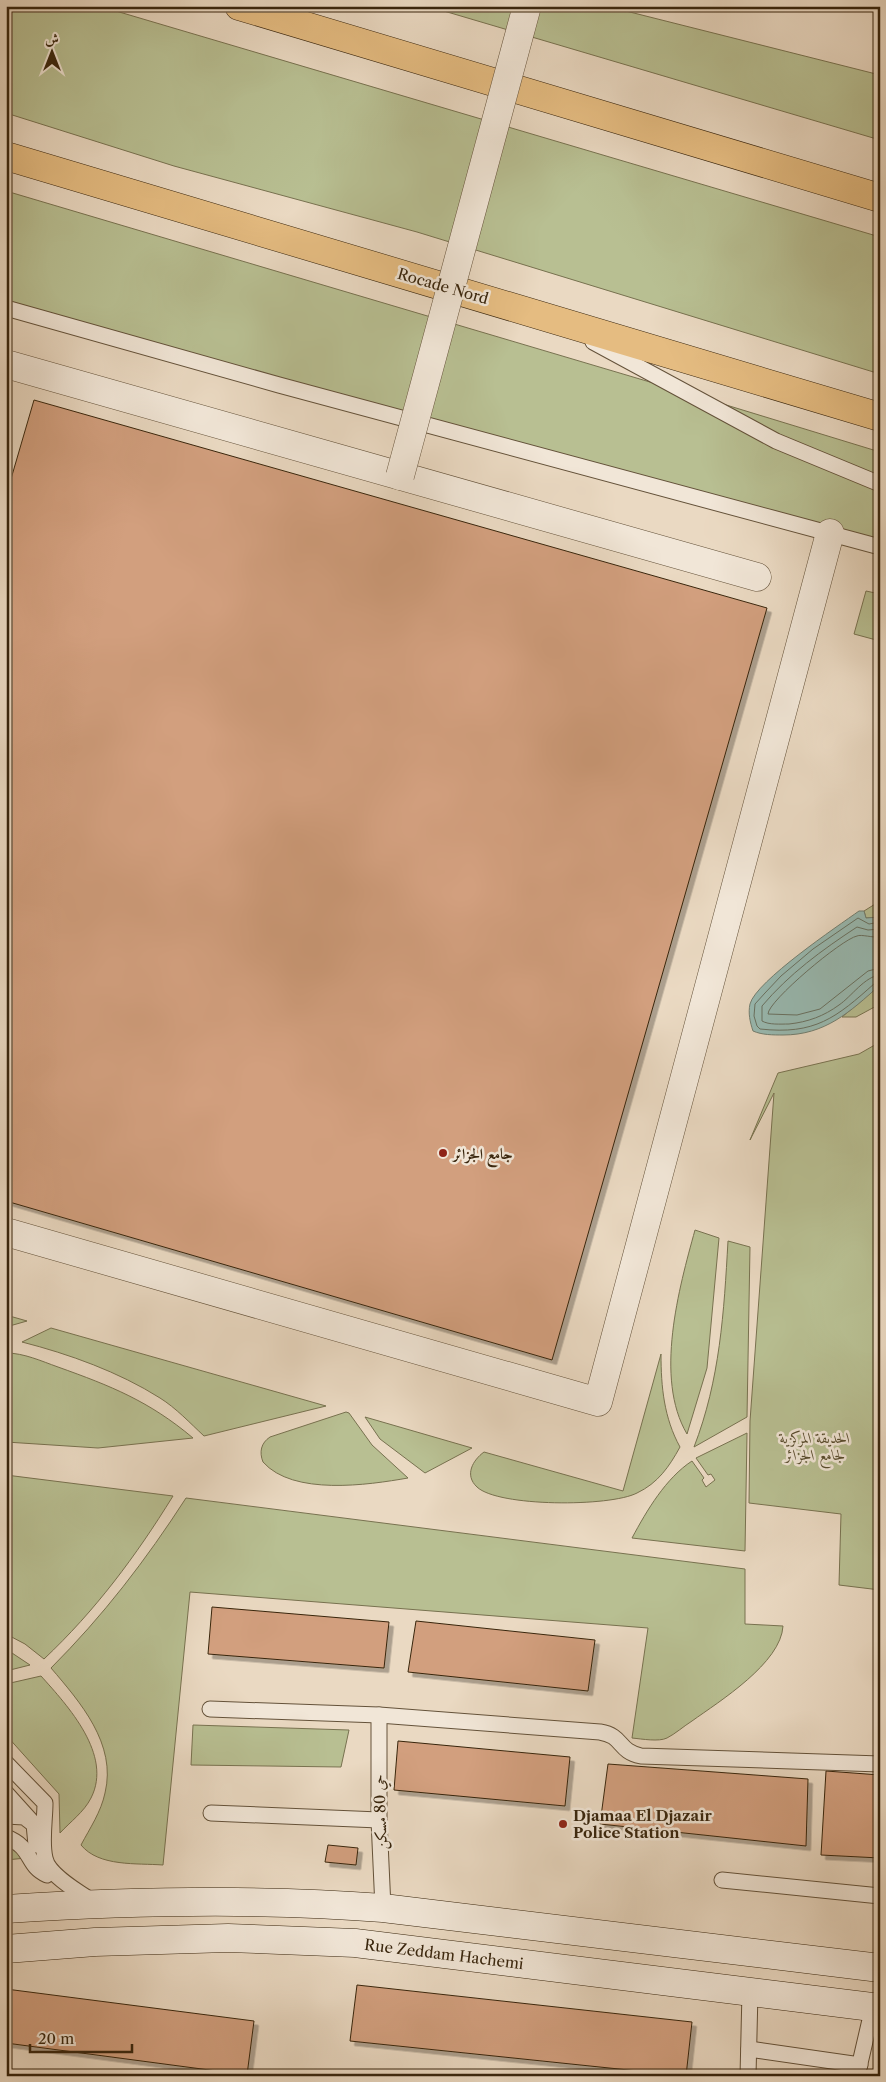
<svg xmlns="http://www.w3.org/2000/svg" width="886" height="2082" font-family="'Libre Caslon Text',Amiri,serif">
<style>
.green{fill:#b8bf92;stroke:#787250}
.water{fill:#98bab2;stroke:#727e70}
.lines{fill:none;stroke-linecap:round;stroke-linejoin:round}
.shore{stroke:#687060;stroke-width:1}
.building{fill:#d29f7e;stroke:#38250d;filter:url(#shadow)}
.lane-casing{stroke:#64523a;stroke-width:17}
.street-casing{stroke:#64523a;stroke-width:29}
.secondary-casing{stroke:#38250d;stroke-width:29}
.highway-casing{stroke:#38250d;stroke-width:29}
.lane{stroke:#f1e6d7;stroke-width:15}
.street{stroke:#f1e6d7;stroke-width:28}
.secondary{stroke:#f1e6d7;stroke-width:28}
.highway{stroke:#e5bc81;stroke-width:28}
.street-bridge-casing{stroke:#64523a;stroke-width:29;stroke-linecap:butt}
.street-bridge{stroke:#f1e6d7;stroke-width:28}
.poi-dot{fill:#8f2418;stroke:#f1e6d7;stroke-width:2}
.labels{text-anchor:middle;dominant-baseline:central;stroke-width:5;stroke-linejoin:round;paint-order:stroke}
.street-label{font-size:15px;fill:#38250d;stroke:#f1e6d7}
.poi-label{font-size:15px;font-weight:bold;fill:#38250d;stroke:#f1e6d7;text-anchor:start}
.park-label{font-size:15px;font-style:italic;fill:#584c2e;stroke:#f1e6d7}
</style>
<defs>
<filter id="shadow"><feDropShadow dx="4.5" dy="4.5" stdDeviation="0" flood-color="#0004"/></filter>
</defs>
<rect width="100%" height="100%" fill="#ead9c2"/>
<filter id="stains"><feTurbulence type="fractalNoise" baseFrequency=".004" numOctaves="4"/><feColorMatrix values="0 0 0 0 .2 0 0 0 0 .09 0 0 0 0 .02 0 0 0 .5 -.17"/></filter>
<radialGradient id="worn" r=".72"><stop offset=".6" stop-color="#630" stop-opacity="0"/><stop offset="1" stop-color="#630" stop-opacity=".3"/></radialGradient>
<!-- green -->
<g class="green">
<polygon points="6,6 99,6 880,237 880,374 417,232 174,166 6,113"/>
<polygon points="427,6 606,6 880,75 880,140"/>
<polygon points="6,191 687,393 880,452 880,547 6,308"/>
<polygon points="866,591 880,594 880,641 854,634"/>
<polygon points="880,901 880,917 866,918 864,911"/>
<polygon points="880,985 880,1004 856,1017 842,1017"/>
<polygon points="880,1042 880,1590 839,1585 841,1514 749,1503 750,1421 774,1093 750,1140 778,1073 859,1054"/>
<path d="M695 1230 719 1238 707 1368 687 1434C654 1378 679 1288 695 1230Z"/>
<path d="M728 1241 750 1247 747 1417 694 1447C720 1380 724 1312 728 1241Z"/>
<polygon points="6,1315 27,1321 6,1327"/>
<path d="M51 1328 326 1406 204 1436C190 1423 176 1408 160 1398 119 1372 69 1354 22 1342Z"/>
<path d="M6 1353C24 1353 41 1361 58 1367 111 1386 149 1401 193 1438L98 1448 6 1442Z"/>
<path d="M661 1354C661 1387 664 1418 680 1447 669 1467 658 1483 637 1493 610 1507 498 1507 477 1487 464 1475 473 1460 484 1452L623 1491Z"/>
<path d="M346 1412 349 1413 372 1445 408 1478C368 1485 293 1496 263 1462 259 1452 261 1443 270 1437Z"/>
<polygon points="365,1417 472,1448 425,1473 380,1439"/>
<path d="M747 1433 745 1551 632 1538C647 1510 666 1478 692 1461L704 1478 702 1480 706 1487 715 1480 711 1474 708 1475 696 1458Z"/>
<path d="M6 1475 173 1496C136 1556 95 1611 44 1659L25 1644 6 1634Z"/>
<path d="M186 1498 745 1569V1624L783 1626C781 1663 720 1701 692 1721 684 1726 675 1734 667 1738 659 1742 642 1739 632 1738L648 1628 190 1592 163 1865C137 1863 99 1867 81 1845 90 1828 101 1812 105 1793 117 1744 80 1702 51 1668 103 1616 146 1560 186 1498Z"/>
<polygon points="6,1649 30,1665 6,1671"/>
<path d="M41 1676C68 1706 113 1755 91 1798 84 1812 70 1822 60 1833L59 1794 6 1735V1684Z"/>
<polygon points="193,1725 349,1730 341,1767 191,1765"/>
<polygon points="6,1842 26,1858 6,1860"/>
</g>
<!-- water -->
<path class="water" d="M859 911H864L866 918 880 917V985C850 1012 825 1035 783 1035 773 1035 762 1035 753 1031 750 1022 748 1013 750 1004 756 981 838 926 859 911Z"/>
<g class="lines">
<!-- shore -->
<g class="shore">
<path d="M880 922 869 924 858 918 813 949 781 976 765 993 755 1004 754 1016 757 1026 760 1029C815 1035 836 1018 875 983L880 982"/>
<path d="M880 929 868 930 857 927C822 950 789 974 762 1006V1021C769 1025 780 1024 789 1024 808 1022 824 1016 839 1005 851 997 865 976 880 975"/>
<path d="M880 937C873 938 861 934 857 936 842 939 768 1001 768 1014L797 1015 820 1009 868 971 880 968"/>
</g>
</g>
<!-- building -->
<g class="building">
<polygon points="34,400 767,608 552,1360 6,1201 6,496"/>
<polygon points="212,1607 389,1622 384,1668 208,1654"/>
<polygon points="416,1621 595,1640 588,1691 408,1672"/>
<polygon points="398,1741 570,1757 565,1806 394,1790"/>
<polygon points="608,1764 808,1779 806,1846 600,1824"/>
<polygon points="826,1771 880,1775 880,1858 821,1855"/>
<polygon points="328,1845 358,1848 356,1865 325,1862"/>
<polygon points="357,1985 692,2022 686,2076 350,2041"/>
<polygon points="6,1989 254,2021 247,2075 6,2043"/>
</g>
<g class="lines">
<defs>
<g id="lane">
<polyline points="6,308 279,385 880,547"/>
<polyline points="593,342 776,441 880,484"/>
<path d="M210 1709 379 1715 600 1732C624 1736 617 1751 641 1756L880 1764"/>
<polyline points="379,1715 379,1820 383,1908"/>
<path d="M6 1763 45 1803C45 1820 41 1842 45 1858 48 1875 80 1893 94 1902"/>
<polyline points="6,1793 34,1824 36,1845"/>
<polyline points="211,1813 379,1820"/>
<polyline points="6,1816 24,1817 32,1823"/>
<path d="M6 1837C34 1848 25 1865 47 1875"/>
<polyline points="722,1880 880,1896"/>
<polyline points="749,2049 860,2065"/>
<polyline points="748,2076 750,1992"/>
<polyline points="857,2076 873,2007"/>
</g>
<g id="street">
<polyline points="6,364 757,577"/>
<polyline points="6,1232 598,1402 830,533"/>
</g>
<g id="secondary">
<path d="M6 1909C132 1901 257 1898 383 1908L880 1968"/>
<polyline points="6,1949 95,1942 228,1938 355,1943 880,2008"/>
</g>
<g id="highway">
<polyline points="239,6 880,198"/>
<polyline points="6,156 880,417"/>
</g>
</defs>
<!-- lane casing -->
<use href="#lane" class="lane-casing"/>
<!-- street casing -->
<use href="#street" class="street-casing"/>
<!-- secondary casing -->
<use href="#secondary" class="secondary-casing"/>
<!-- highway casing -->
<use href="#highway" class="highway-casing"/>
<!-- lane -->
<use href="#lane" class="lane"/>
<!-- street -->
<use href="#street" class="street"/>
<!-- secondary -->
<use href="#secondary" class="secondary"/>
<!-- highway -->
<use href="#highway" class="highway"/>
<defs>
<polyline id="street-bridge" points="400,476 527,6"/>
</defs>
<!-- street-bridge casing -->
<use href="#street-bridge" class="street-bridge-casing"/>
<!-- street-bridge -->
<use href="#street-bridge" class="street-bridge"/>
</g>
<!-- markers -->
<g class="poi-dot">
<circle cx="443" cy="1153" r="5"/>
<circle cx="563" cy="1824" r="5"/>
</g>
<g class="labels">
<!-- street labels -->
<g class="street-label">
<text transform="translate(443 286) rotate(16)">Rocade Nord</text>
<text transform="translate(380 1812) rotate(-92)">حي 80 مسكن</text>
<text transform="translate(444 1954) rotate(7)">Rue Zeddam Hachemi</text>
</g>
<!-- poi labels -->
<g class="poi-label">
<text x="453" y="1153">جامع الجزائر</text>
<text x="573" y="1815">Djamaa El Djazair<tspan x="573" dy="17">Police Station</tspan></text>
</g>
<!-- park labels -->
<g class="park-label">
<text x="815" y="1437">الحديقة المركزية<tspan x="815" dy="17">لجامع الجزائر</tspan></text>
</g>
</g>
<!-- margin -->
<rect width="886" height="2082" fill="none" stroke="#ead9c2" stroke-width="25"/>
<rect x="8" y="8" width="871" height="2067" fill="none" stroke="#38250d" stroke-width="2.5"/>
<rect x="12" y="12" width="861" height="2057" fill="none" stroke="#38250d"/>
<!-- north arrow -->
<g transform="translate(52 52)" stroke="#f1e6d7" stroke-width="4" paint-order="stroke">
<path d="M0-4L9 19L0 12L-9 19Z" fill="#38250d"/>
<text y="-8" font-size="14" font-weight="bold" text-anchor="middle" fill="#38250d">ش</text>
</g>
<!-- scale -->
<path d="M30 2044v8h102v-8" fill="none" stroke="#38250d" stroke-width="2.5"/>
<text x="38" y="2044" font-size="15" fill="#38250d" stroke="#f1e6d7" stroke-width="4" paint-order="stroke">20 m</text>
<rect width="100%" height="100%" filter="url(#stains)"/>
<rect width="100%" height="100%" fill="url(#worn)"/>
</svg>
